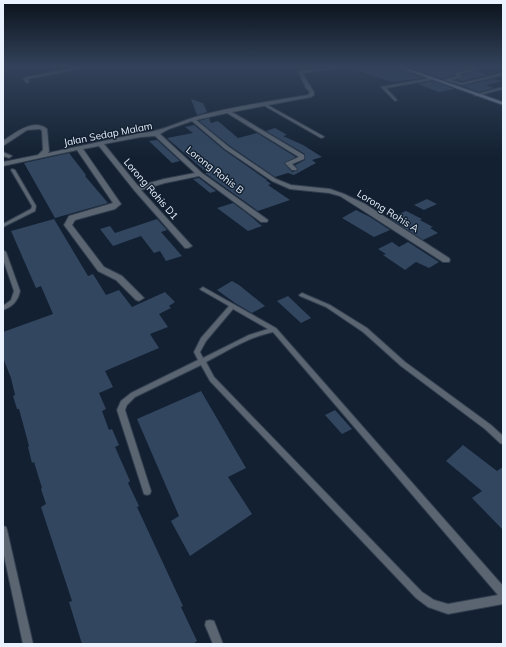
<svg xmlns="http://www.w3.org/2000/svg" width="506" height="647" font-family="Mulish,sans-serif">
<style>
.building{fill:#324660}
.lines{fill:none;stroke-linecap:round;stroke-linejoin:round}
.lane-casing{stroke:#303d4e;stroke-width:2}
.street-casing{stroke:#303d4e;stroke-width:2}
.secondary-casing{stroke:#303d4e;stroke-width:2}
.lane{fill:#5b6571;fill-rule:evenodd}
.street{fill:#5b6571;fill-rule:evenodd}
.secondary{fill:#7d8ca0;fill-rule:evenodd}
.labels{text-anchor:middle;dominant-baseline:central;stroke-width:3;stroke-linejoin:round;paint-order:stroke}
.far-street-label{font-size:10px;fill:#e9f2fe;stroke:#122031}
</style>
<rect width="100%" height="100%" fill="#122031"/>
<!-- building -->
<g class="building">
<polygon points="353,67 396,67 423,78 392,82 353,69"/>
<polygon points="409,67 463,67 467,69 455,72 455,75 443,79"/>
<polygon points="476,71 488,75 462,81 457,80 462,78 462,75"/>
<polygon points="494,79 502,81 486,85 494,88 479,92 463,86"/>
<polygon points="433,81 454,89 439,92 418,84"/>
<polygon points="191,99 203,103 207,112 197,115"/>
<polygon points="209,118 211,123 218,121 238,138 257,133 296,157 284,163 292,172 298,170 295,165 305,160 305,154 266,131 275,128 287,135 283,136 303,145 322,157 312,160 316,163 294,175 288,173 275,177 230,146 199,121"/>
<polygon points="194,125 224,150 267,180 266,180 271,184 268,185 290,200 258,211 205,173 207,173 167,138 193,133 185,127"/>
<polygon points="157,140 180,161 172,163 149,141"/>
<polygon points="69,153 86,175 85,176 108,203 55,218 24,163"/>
<polygon points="199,178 216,191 210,193 193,179"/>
<polygon points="427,199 437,204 424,210 414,205"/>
<polygon points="233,203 248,214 262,226 248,231 217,208"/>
<polygon points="356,210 370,217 390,230 374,237 342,218"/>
<polygon points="406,211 422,219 420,220 433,227 430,228 438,233 423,240 389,218"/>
<polygon points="54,219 88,276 93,274 106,295 119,290 132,307 165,292 175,302 169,306 171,308 159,314 168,327 150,334 159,348 105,371 113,387 99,393 106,409 102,411 109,430 112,429 119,445 115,447 130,481 128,483 139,506 137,507 183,606 181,607 197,641 193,644 82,644 69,602 72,601 41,507 46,504 41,489 42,488 34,462 32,463 28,447 29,446 19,409 17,409 13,396 15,395 11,378 3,358 3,332 53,314 41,286 36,288 11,231"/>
<polygon points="157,219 167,230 161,232 182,256 166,261 160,251 154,253 141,236 113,246 100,229 110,226 115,233"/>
<polygon points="392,242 399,247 408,242 439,262 429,268 416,262 405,270 383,255 386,254 378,249"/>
<polygon points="232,281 239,285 265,306 252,313 235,303 217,290"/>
<polygon points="288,296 311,318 301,323 277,301"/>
<polygon points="201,391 246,468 228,477 252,514 190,556 171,521 179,516 137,419"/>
<polygon points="335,410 352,429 342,434 325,415"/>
<polygon points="463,445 497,471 503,467 503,530 472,498 482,491 446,461"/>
</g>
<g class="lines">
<defs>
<g id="lane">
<polygon points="264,103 323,136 324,137 321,138 263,105"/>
<polygon points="12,169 15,170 36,206 35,211 3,227 3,224 31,209 32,206 11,170"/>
<path d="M3 250 6 252 20 291C18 301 12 307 3 310V306L11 300 14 291 3 259Z"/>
<path d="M203 287 276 328 503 586V604L448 614 428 607 416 598 210 381 201 365 135 397 127 405 125 410 151 491 150 494 147 495 144 494 117 410 121 401 131 393 198 360 194 352 201 338 229 306 201 290 200 289ZM233 309 268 329 249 335 203 358 200 352 206 341ZM273 332 498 595 448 604 434 600 422 592 214 377 206 362C227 351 249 337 273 332Z"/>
<polygon points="302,293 330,305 367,328 405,362 491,425 503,436 503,444 500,443 485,429 401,366 363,332 326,307 300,296 299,295"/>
<polygon points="3,526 6,527 7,530 33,644 23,644 3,551"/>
<polygon points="210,620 214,621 223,644 213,644 205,625 206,621"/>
</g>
<g id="street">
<polygon points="78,67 88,67 28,79 29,82 27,83 23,79 27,77"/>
<path d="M330 67H346L302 73 314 92V95L311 97 232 112 304 155V159L292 164 297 169 296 170H292L285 163 299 157 227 113 196 120 229 147 276 179 291 185 330 189 344 194 365 204 449 258 450 260 449 262H443L359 208 340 196 329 193 290 189 272 181 225 149 192 121 169 129 160 134 202 173 268 220 267 222H261L199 176 165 183 141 190 192 246 188 248H185L134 190 99 146 83 149 121 204 115 209 75 220 72 225 104 267 122 276 144 298 139 301 136 300 116 280 98 271 64 225 69 216 113 203 77 150 3 166V162L38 155 43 150 42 131 40 129 27 130 3 146V141C15 133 33 118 47 129L49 151 48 153 141 133C162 132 182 120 202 115 236 106 272 101 308 95L310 92 306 88 298 71ZM155 136 195 173 164 179 138 186 104 144 141 137Z"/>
<polygon points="479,67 487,67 460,74 462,77 451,80 462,83 503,73 503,75 462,85 444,80 457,76 455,73"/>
<polygon points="430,78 432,80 386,88 397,100 395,101 381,87"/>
<polygon points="503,87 503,89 476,96 474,95"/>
<polygon points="3,152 12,156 9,158 3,156"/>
</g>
<polygon id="secondary" points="397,67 404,67 503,102 503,105"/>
</defs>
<!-- lane casing -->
<use href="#lane" class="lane-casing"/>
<!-- street casing -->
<use href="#street" class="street-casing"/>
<!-- secondary casing -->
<use href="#secondary" class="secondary-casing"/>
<!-- lane -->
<use href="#lane" class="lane"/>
<!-- street -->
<use href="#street" class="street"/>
<!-- secondary -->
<use href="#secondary" class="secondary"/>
</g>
<!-- sky -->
<linearGradient id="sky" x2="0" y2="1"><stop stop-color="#0a121b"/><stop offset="0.42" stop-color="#33425a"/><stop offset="1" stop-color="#33425a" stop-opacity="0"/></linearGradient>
<rect width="506" height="158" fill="url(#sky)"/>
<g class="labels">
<!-- far-street labels -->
<g class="far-street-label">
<text transform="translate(108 134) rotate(-11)">Jalan Sedap Malam</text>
<text transform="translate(215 170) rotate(38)">Lorong Rohis B</text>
<text transform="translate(151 189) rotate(49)">Lorong Rohis D1</text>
<text transform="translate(388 211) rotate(32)">Lorong Rohis A</text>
</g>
</g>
<!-- border -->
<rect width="506" height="647" fill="none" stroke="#e9f2fe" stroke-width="8"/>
</svg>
